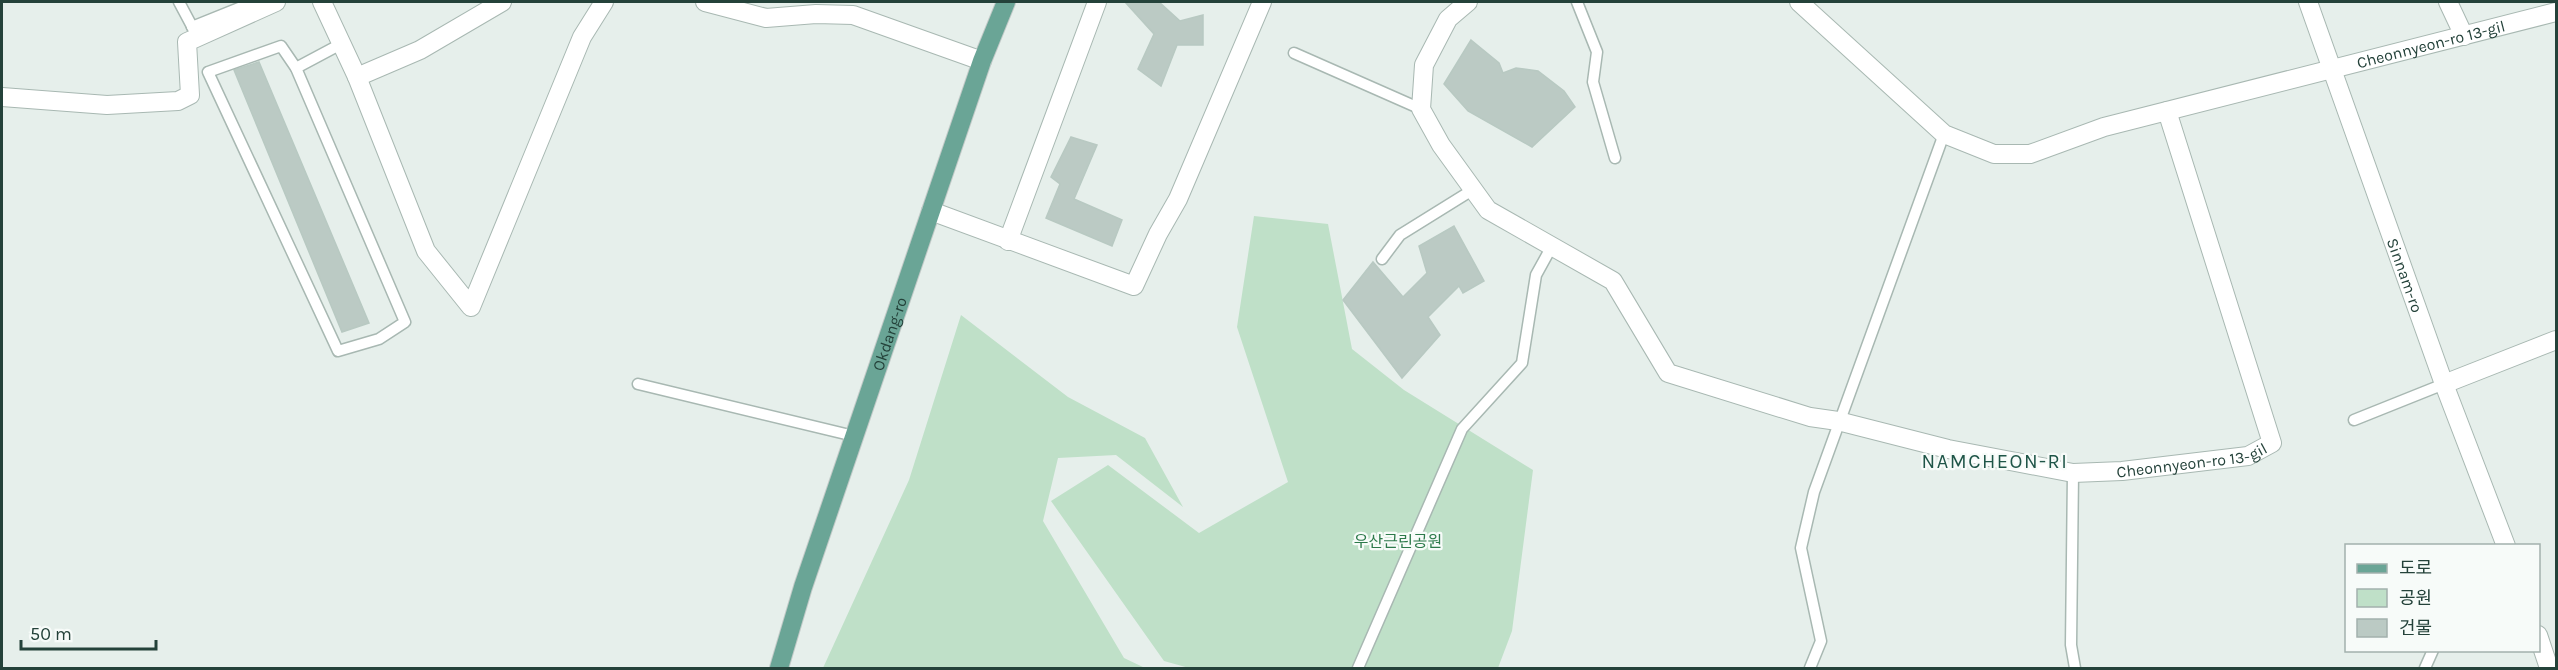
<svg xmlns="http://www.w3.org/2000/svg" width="2558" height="670" font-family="Karla,'Noto Sans KR',sans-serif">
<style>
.green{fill:#bfe0c8}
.building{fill:#bbcac4;stroke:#b8c9c2;stroke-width:1.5}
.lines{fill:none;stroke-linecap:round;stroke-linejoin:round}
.service-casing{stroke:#a8b8b2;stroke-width:13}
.minor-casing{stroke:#a8b8b2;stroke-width:20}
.primary-casing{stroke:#c2cac8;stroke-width:20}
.service{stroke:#fff;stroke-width:10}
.minor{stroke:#fff;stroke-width:18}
.primary{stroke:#6aa596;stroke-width:18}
.labels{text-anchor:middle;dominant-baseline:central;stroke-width:4.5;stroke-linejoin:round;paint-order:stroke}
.street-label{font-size:16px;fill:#24423a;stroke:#f7fbf9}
.park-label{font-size:16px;fill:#2d7a4b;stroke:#f7fbf9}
.quarter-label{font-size:20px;letter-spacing:1.5px;fill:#1f5548;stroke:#f7fbf9}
</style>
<rect width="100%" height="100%" fill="#e6efeb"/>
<!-- green -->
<g class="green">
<polygon points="1254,216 1328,224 1352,349 1404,390 1533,470 1512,631 1498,668 1189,668 1164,661 1051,501 1108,465 1199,533 1288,482 1237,327"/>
<polygon points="961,315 1068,397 1145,438 1183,507 1116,455 1058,458 1043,521 1124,658 1145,668 823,668 909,480"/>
</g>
<!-- building -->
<g class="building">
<polygon points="1129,2 1159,2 1180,21 1203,15 1203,45 1177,45 1161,86 1138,69 1154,34 1126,3"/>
<polygon points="1471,40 1499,63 1503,73 1516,68 1538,71 1564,91 1575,107 1532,147 1468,111 1444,84"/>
<polygon points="259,62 369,323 342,332 234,70"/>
<polygon points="1071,137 1097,145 1074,199 1122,220 1112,246 1046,218 1060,184 1051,177"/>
<polygon points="1454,226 1484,281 1463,293 1459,286 1428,317 1440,335 1402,378 1343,300 1373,262 1403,297 1427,273 1419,246"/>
</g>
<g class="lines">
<defs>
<g id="service">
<polyline points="179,2 195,32"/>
<polyline points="1577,2 1597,52 1593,82 1615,158"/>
<polyline points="192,27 254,2"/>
<polygon points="281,46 296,68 405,322 379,339 338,351 208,72"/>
<polyline points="1294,53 1421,109"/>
<polyline points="296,68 341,44"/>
<polyline points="1382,259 1400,235 1474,189"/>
<polyline points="638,384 854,436"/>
<polyline points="2354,420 2444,384"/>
<polyline points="2073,473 2071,645 2075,668"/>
<polyline points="1358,668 1462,429 1522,363 1536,275 1552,246"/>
<polyline points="1810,668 1821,641 1801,548 1814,492 1944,134"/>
<polyline points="2425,668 2433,650"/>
</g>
<g id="minor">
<polyline points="322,2 357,77 426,251 471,307 582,37 604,2"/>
<polyline points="705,2 766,18 816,14 853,15 982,61"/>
<path id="s1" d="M1468 2 1448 19 1424 65 1421 109 1441 145 1488 210 1613 281 1668 373 1810 417 1838 421 1948 449 2073 473 2122 471 2248 456 2272 443 2167 111"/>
<path id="s2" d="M1799 2 1944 134 1994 154H2030L2104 127 2556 12"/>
<path id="s3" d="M2308 2 2444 384 2506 546"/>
<polyline points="2448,2 2464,36"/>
<polyline points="357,77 420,50 502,2"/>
<polyline points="2,97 107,105 178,101 190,95 187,42 276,2"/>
<polyline points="931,211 1134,286 1158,234 1178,199 1262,2"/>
<polyline points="1008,241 1097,2"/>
<polyline points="2444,384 2556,340"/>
<polyline points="2538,635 2549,668"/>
</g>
<g id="primary">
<path id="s4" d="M779 668 803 587 982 61 1006 2"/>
</g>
</defs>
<!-- service casing -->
<use href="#service" class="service-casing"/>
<!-- minor casing -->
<use href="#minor" class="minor-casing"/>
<!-- primary casing -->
<use href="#primary" class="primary-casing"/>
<!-- service -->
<use href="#service" class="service"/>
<!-- minor -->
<use href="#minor" class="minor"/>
<!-- primary -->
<use href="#primary" class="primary"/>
</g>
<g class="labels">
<!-- street labels -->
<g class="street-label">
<text stroke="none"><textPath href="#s2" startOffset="702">Cheonnyeon-ro 13-gil</textPath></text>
<text stroke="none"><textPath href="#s3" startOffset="290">Sinnam-ro</textPath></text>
<text stroke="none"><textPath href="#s4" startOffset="352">Okdang-ro</textPath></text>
<text stroke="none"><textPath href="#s1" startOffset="1032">Cheonnyeon-ro 13-gil</textPath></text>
</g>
<!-- park labels -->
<g class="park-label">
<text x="1398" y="541">우산근린공원</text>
</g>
<!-- quarter labels -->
<g class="quarter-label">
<text x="1995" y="461">NAMCHEON-RI</text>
</g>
</g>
<!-- border -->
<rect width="2558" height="670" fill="none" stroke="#24423a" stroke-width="6"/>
<!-- legend -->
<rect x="2345" y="544" width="195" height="108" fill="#f7fbf9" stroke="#a3b1ad" stroke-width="1.5"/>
<rect x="2357" y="564" width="30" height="9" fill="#6aa596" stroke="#a3b1ad" stroke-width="1.5"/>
<text x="2399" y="574" font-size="18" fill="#24423a">도로</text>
<rect x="2357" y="589" width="30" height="18" fill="#bfe0c8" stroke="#a3b1ad" stroke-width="1.5"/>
<text x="2399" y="604" font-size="18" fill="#24423a">공원</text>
<rect x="2357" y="619" width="30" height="18" fill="#bbcac4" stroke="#a3b1ad" stroke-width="1.5"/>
<text x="2399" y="634" font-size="18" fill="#24423a">건물</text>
<!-- scale -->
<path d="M21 640v9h135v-9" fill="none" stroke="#24423a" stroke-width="3"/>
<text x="30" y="640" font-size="18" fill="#24423a" stroke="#f7fbf9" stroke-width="4.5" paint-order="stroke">50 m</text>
</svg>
